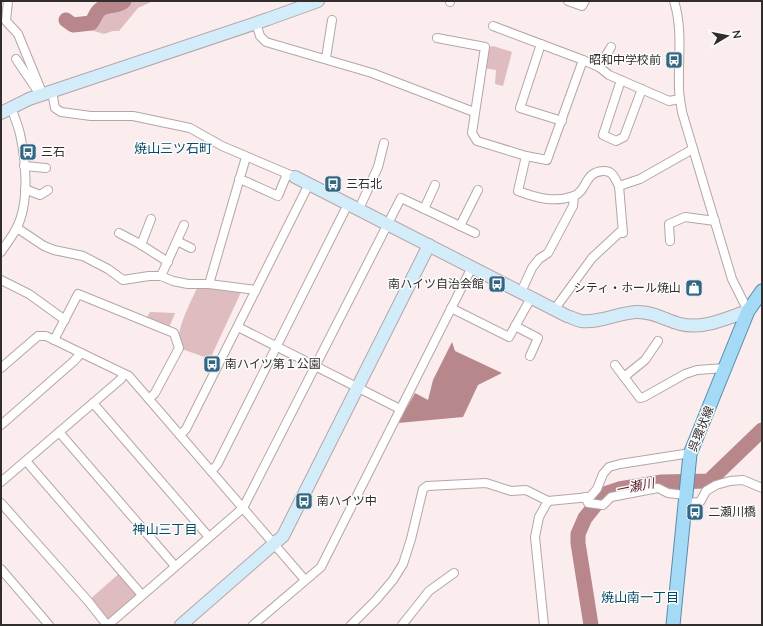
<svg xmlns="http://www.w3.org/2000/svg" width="763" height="626" font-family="'Nunito Sans','Noto Sans JP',sans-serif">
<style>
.green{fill:#dfbcbf}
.water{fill:#b7878b}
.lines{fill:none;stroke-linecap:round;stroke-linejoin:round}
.river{stroke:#b7878b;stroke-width:15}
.street-casing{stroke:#b4a6a7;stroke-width:10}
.secondary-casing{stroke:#b4a6a7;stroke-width:14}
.primary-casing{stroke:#568dac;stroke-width:15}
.street{stroke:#fff;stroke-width:8}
.secondary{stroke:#d2ecfa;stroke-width:12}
.primary{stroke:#a5daf6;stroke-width:13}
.labels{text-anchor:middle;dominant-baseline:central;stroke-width:3;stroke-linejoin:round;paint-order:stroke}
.poi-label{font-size:12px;fill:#322d2d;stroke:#fdfdfd;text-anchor:start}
.street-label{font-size:12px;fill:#322d2d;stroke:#fdfdfd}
.neighbourhood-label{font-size:13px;fill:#044b69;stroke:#fdfdfd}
.water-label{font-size:13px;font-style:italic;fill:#5f222d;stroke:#fdfdfd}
</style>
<rect width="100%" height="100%" fill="#fbeced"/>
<!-- green -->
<g class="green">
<polygon points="120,1 153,1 138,8 119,31 113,31 104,34 84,28 96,21 103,11 121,5"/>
<polygon points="493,46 512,52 503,86 495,84 496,70 483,68 487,48"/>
<path d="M199 284 243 288 210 359 179 348C174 333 192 299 199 284Z"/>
<polygon points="150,312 175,313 168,330 145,321"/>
<polygon points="122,571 142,595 108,625 88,601"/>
</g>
<!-- water -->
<polygon class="water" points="452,342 455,351 502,373 478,385 463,417 398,423 415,393 428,400 433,380"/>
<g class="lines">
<!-- river -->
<g class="river">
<path d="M66 20 73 25 91 23C95 18 96 11 102 8 109 4 118 7 124 1"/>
<polyline points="591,625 578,543 578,534 585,518 601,498 607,493 619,489 662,482 709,481 762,430"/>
</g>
<defs>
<g id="street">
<polyline points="8,1 6,21 18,34 43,95"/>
<polyline points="568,1 582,6 585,1"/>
<path d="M674 1C683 29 678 59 679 88 679 96 681 104 682 112L732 279 748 311"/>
<polyline points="450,2 450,1"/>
<polyline points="256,23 260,36 266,42 372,73 474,112"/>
<polyline points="493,26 583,60 599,67 609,75 669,101 680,99"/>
<polyline points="437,38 485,47 472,133 477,141 526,156 547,160 583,60"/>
<polyline points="541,44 520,108 562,121"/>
<polyline points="326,58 332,20"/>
<polyline points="16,59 37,90"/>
<polyline points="599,67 611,47"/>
<polyline points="621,80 603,135 616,141 624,137 642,89"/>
<polyline points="52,92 55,108 61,112 91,116 133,116 190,128 222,146 295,177"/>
<path d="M526 156 518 191C537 198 554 203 574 196 588 190 584 172 603 171 613 170 615 179 619 186L640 179 693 149"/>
<polyline points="24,166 46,168"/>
<polyline points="239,179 247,182 278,196 287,174"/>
<polyline points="25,189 40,195 48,190"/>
<polyline points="359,209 378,167 384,143"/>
<polyline points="424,209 435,185"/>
<polyline points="460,226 478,190"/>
<polyline points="17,228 44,246 54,250 83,256 108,269 123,280 149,276 161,276 173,281 188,284 209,284 256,290"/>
<polyline points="119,233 140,244 168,262"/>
<polyline points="177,241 191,248"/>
<polyline points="670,241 669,224 685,217 715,221"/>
<polyline points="141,245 151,219"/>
<path d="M1 252C6 244 12 237 16 229 30 203 26 161 20 134 18 125 14 116 11 107"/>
<polyline points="161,276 184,225"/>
<polyline points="1,280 29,294 65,320"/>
<polyline points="209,284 246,157"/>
<polyline points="521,292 532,268 539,259 548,253 573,206 574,196"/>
<polyline points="451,308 509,337 531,298"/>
<polyline points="554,310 592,258 620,232 623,233 619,186"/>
<polyline points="515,326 538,338 530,356"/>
<polyline points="238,327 400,409"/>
<polyline points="54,340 78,294 174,333 179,348 155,393 149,399"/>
<polyline points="615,365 640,398 644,397 685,374 697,370 725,368"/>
<polyline points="1,368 38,336 46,336 129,376 305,580"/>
<polyline points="624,377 645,360 658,341"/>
<polyline points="93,403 209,537"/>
<polyline points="1,425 74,361 81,353"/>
<polyline points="59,432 175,566"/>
<polyline points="180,435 186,429 309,184"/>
<polyline points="26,461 142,595"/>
<polyline points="211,471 217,465 348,204"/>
<polyline points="1,482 121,379 123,374"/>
<polyline points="585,497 588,503 603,505 611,497 658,488 668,493 685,495"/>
<polyline points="1,503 88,601 107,625"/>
<polyline points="684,503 700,502 706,491 716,485 730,481 743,480 762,488"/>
<polyline points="1,569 49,625"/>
<polyline points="108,625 243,508 401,198 475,233"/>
<polyline points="253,625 321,567 472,267"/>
<polyline points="351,625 376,600 393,580 403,564 411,539 423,489 427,486 486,483 511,491 526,490 548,501 590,497 597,489 603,474 609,467 620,464 684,454 690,454"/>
<polyline points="402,625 429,591 454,573"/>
<polyline points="544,625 535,537 539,517 548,501"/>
</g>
<g id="secondary">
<polyline points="1,113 29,99 268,19 318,1"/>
<path d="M295 177 567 316C571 317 576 320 581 321 600 323 618 313 636 312 652 311 665 320 680 324 703 330 727 318 748 311"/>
<polyline points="181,625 283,536 429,245"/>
</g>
<polyline id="primary" points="673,625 690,454 748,311 762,291"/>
</defs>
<!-- street casing -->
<use href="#street" class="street-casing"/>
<!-- secondary casing -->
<use href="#secondary" class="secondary-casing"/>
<!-- primary casing -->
<use href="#primary" class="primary-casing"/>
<!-- street -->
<use href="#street" class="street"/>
<!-- secondary -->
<use href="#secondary" class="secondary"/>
<!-- primary -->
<use href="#primary" class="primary"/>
</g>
<!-- icons -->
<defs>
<symbol id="bus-square" viewBox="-11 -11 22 22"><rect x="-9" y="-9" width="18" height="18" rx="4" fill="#326783" stroke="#fdfdfd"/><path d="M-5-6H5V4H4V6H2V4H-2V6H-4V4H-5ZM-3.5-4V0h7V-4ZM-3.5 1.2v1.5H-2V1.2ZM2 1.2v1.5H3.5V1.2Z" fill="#fff"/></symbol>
<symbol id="shop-square" viewBox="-11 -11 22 22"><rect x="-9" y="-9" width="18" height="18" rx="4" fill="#326783" stroke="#fdfdfd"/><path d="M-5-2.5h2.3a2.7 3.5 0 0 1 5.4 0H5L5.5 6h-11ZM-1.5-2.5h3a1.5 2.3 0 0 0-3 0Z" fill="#fff"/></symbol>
</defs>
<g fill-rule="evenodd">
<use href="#bus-square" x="664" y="50" width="20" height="20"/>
<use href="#bus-square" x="18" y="142" width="20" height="20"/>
<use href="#bus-square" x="323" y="174" width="20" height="20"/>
<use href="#bus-square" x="487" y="274" width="20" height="20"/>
<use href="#shop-square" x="684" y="278" width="20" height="20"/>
<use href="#bus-square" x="202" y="354" width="20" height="20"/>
<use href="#bus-square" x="294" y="491" width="20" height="20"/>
<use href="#bus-square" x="685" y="502" width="20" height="20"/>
</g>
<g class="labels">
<!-- poi labels -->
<g class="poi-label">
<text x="661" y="60" text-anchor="end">昭和中学校前</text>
<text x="41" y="152">三石</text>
<text x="346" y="184">三石北</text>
<text x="484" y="284" text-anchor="end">南ハイツ自治会館</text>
<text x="681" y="288" text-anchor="end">シティ・ホール焼山</text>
<text x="225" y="364">南ハイツ第１公園</text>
<text x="317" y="501">南ハイツ中</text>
<text x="708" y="512">二瀬川橋</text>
</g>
<!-- street labels -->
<g class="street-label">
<text transform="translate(701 429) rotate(-68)">呉環状線</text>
</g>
<!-- neighbourhood labels -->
<g class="neighbourhood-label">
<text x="173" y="149">焼山三ツ石町</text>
<text x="165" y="530">神山三丁目</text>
<text x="640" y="598">焼山南一丁目</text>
</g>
<!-- water labels -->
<g class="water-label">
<text transform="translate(635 487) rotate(-11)">一瀬川</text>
</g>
</g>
<!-- border -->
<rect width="763" height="626" fill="none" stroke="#322d2d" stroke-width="4"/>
<!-- north arrow -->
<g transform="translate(727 36) rotate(80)" stroke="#fdfdfd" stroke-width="3" paint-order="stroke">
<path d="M0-3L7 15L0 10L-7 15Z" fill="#322d2d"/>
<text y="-6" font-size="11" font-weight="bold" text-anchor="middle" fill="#322d2d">N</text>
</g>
</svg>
